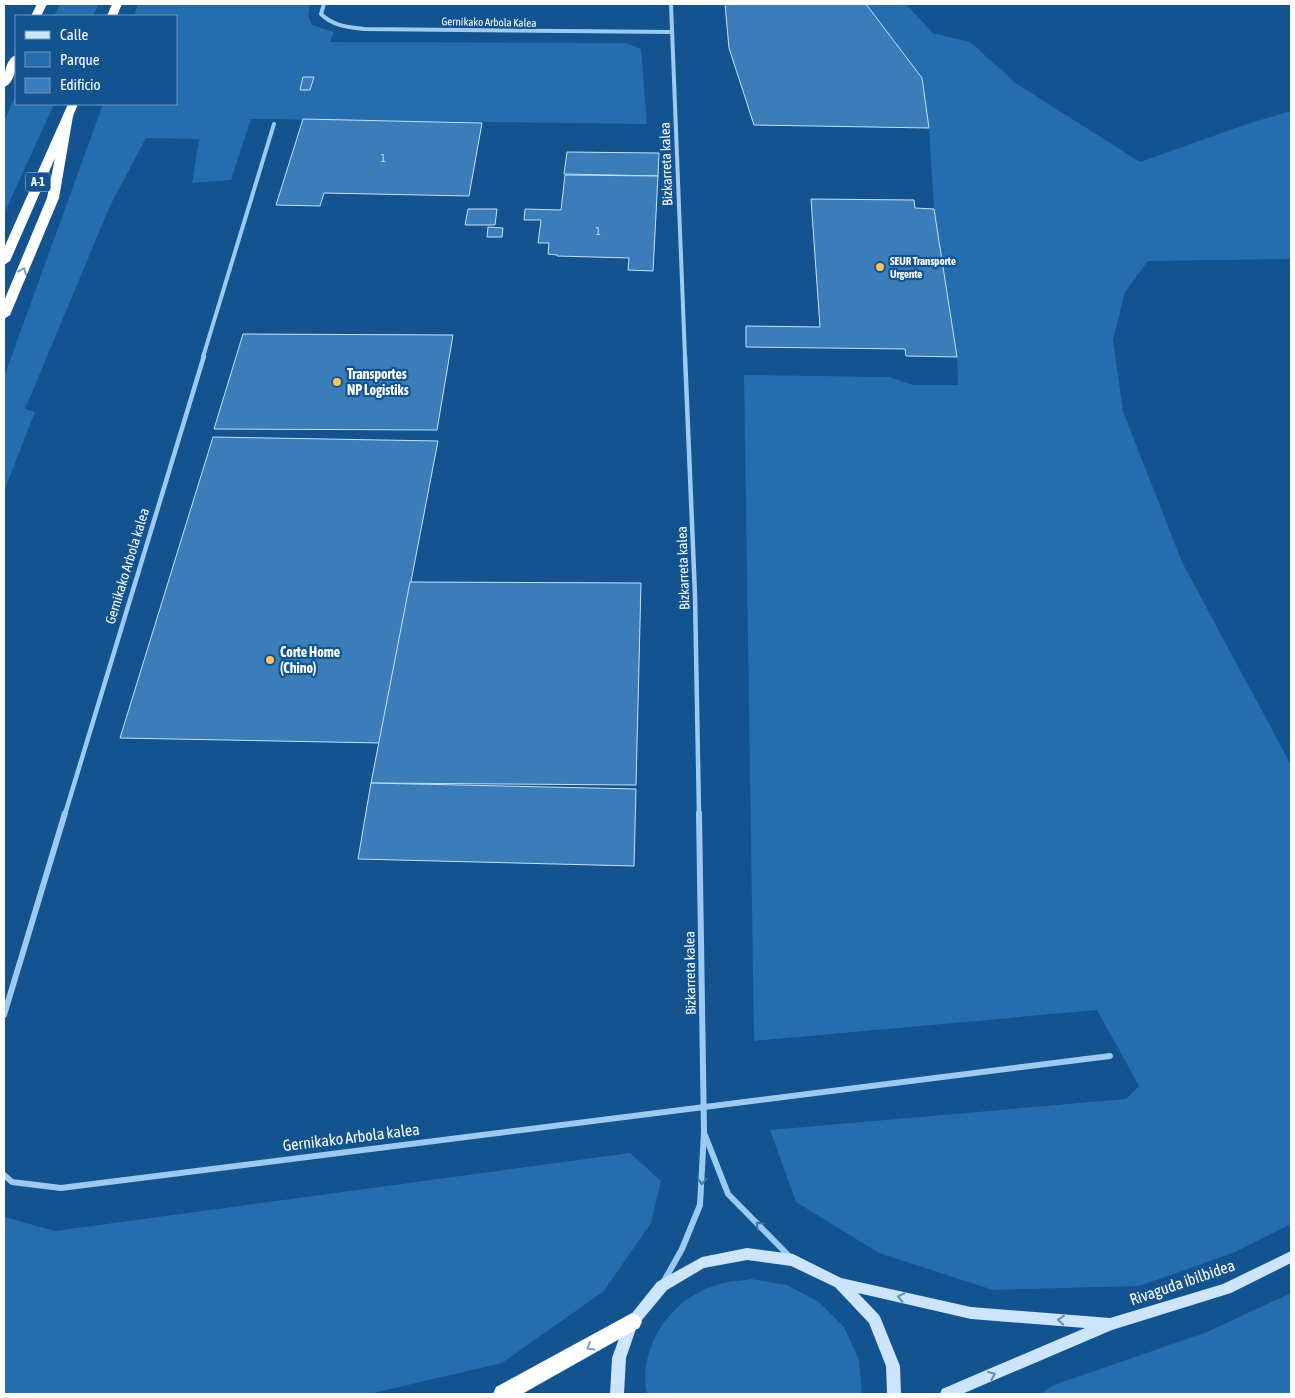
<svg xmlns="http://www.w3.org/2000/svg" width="1295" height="1398" font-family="'Asap Condensed',sans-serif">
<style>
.green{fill:#246daf}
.building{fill:#3b7db9;stroke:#c4e2fd}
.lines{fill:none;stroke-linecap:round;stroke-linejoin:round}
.street-far2{stroke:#9dcaf2;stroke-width:4}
.street-far1{stroke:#9dcaf2;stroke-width:4.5}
.street{stroke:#9dcaf2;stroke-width:6}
.secondary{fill:#cce4fc;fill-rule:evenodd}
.highway{fill:#fff;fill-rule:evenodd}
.oneway{stroke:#7da0c2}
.oneway2{stroke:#3c77ad}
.oneway3{stroke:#5c8dbb}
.poi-dot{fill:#ffc45e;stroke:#125390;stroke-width:2}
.labels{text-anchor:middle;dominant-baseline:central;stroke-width:4.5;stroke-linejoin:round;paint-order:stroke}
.far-street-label{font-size:11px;fill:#fff;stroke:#125390}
.number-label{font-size:11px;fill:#cedeee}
.far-poi-label{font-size:11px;font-weight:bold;fill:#fff;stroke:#125390;text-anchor:start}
.shield{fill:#125390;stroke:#b8cbde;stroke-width:1}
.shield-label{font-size:12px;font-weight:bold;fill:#fff}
.street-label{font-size:14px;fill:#fff;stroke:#125390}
.poi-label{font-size:14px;font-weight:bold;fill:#fff;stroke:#125390;text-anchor:start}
.near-street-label{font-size:16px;fill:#fff;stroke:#125390}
</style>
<rect width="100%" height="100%" fill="#125390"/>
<!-- green -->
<g class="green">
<polygon points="60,4 99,4 93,16 54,16"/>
<polygon points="138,4 310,4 308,15 312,25 334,32 330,42 625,43 641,49 647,124 251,119 231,180 192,183 199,139 146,138 110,206 25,409 35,412 4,491 4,377 103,104 176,104 176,16 134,16"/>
<polygon points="866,4 906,4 933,33 970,42 1017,84 1140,162 1247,124 1291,111 1291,259 1148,261 1125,292 1113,340 1123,411 1182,562 1291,765 1291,1224 1233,1253 1139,1286 993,1290 879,1253 796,1202 770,1130 1126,1099 1139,1086 1097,1010 754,1041 744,375 889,377 913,385 958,385 957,357 934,209 929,128 922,78"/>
<polygon points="16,95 16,104 54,104 4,214 4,121"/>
<polygon points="630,1153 661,1181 651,1223 604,1291 502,1363 369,1394 4,1394 4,1217 55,1231"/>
<path d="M751 1279 787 1285 819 1302 844 1327 859 1360 862 1394H647C637 1347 672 1297 717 1285 728 1281 740 1281 751 1279Z"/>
<polygon points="1291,1293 1291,1394 1040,1394 1054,1385 1207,1332"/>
</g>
<!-- building -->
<g class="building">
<polygon points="725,4 866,4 922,78 929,128 754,125 729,48"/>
<polygon points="303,77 314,77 310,90 300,90"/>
<polygon points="303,119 482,123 469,196 324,193 320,206 276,205"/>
<polygon points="567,152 659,153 658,176 564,174"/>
<polygon points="565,175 658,176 653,271 628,270 629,258 557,256 557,255 548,254 549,243 538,243 541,220 524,220 525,209 561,210"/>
<polygon points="811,199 914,200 915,208 934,209 957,357 906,356 905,349 746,347 746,326 820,327"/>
<polygon points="468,209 497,209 495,225 465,225"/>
<polygon points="488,227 503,228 502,237 487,237"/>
<polygon points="243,334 453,335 437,430 214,429"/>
<polygon points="213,437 438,441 380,743 120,738"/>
<polygon points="410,582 641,583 636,785 371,783"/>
<polygon points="371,783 636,789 634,866 358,859"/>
</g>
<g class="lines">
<!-- street-far2 -->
<g class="street-far2">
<path d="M324 4 321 14C333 26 348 27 364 29L672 32"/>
<polyline points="671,4 685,357"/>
<polyline points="203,357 274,124"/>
</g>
<!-- street-far1 -->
<g class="street-far1">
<polyline points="685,356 695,595 699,814"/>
<polyline points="65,814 204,356"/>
</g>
<!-- street -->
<g class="street">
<polyline points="4,1015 65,813"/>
<polyline points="705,1135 728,1194 790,1257"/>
<polyline points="4,1175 12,1182 61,1188 1110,1056"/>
<polyline points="664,1281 682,1249 700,1205 704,1132 699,813"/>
</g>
<!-- secondary -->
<polygon class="secondary" points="747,1248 793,1254 841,1278 971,1307 1110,1318 1223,1284 1291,1251 1291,1263 1231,1293 1112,1330 962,1394 940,1394 942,1389 1085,1328 971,1319 858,1293 879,1315 881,1319 900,1366 901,1394 887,1394 886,1366 869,1323 835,1287 791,1266 747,1260 704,1268 667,1290 637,1326 626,1358 624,1394 610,1394 612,1358 625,1322 657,1282 702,1257"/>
<!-- highway -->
<g class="highway">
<polygon points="37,4 47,4 41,16 31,16"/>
<polygon points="112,4 122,4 117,16 107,16"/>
<path d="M16 55C17 65 15 83 4 87 4 76 5 59 16 55Z"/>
<polygon points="68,104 78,104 73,116 59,198 10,315 4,319 4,301 47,198 55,158 10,261 4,265 4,248"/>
<polygon points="632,1313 639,1316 642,1322 639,1328 522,1394 493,1394 496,1387"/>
</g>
</g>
<!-- one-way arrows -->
<defs><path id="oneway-chevron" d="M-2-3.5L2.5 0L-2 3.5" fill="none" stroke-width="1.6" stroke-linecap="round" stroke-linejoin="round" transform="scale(1.25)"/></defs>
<g class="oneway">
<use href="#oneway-chevron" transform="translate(23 271) rotate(-67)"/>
<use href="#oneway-chevron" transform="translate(590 1347) rotate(150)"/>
</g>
<g class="oneway2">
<use href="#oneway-chevron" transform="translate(702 1181) rotate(93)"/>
<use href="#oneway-chevron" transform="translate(759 1225) rotate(-135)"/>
</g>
<g class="oneway3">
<use href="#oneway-chevron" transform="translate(901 1297) rotate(-167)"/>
<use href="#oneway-chevron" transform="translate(1061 1320) rotate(-175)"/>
<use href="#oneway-chevron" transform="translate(992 1375) rotate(-23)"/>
</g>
<!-- markers -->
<g class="poi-dot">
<circle cx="880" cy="267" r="5"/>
<circle cx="337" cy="382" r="5"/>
<circle cx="270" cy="660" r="5"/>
</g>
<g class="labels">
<!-- far-street labels -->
<g class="far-street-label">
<text transform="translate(489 22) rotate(1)">Gernikako Arbola Kalea</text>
</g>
<!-- number labels -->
<g class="number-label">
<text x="383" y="158">1</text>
<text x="598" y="231">1</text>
</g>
<!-- far-poi labels -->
<g class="far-poi-label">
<text x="890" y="261">SEUR Transporte<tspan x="890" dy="13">Urgente</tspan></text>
</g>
<!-- shield labels -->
<rect class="shield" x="25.5" y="172.5" width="25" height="19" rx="4"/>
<g class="shield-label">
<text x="38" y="182">A-1</text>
</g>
<!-- street labels -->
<g class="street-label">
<text transform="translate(666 164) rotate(-92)">Bizkarreta kalea</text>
<text transform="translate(127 566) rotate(-73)">Gernikako Arbola kalea</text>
<text transform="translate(683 568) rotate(-92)">Bizkarreta kalea</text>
<text transform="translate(690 973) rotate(-91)">Bizkarreta kalea</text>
</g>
<!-- poi labels -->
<g class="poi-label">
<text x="347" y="374">Transportes<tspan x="347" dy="16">NP Logistiks</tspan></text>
<text x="280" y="652">Corte Home<tspan x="280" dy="16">(Chino)</tspan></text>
</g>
<!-- near-street labels -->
<g class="near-street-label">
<text transform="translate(351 1137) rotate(-7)">Gernikako Arbola kalea</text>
<text transform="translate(1182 1282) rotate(-19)">Rivaguda ibilbidea</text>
</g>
</g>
<!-- border -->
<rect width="1295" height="1398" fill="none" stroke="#ffffff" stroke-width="10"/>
<!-- legend -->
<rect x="15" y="15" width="162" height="90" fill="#125390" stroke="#7198bc"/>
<rect x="25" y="31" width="25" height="8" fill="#cce4fc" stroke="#7198bc"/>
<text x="60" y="40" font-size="15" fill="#ffffff">Calle</text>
<rect x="25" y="52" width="25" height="15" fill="#246daf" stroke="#7198bc"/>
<text x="60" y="65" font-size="15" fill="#ffffff">Parque</text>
<rect x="25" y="78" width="25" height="15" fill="#3b7db9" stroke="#7198bc"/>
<text x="60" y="90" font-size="15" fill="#ffffff">Edificio</text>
</svg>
